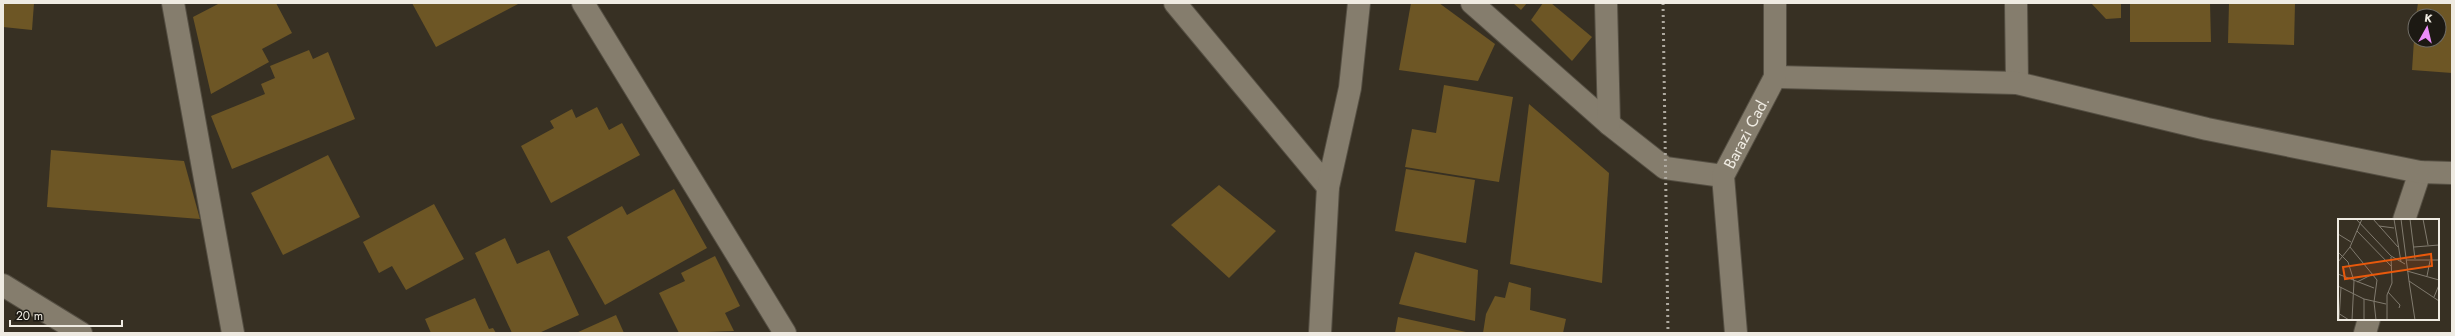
<svg xmlns="http://www.w3.org/2000/svg" width="2455" height="336" font-family="Jost,sans-serif">
<style>
.building{fill:#6d5625}
.lines{fill:none;stroke-linecap:round;stroke-linejoin:round}
.minor-casing{stroke:#554f43;stroke-width:24}
.tertiary-casing{stroke:#554f43;stroke-width:24}
.minor{stroke:#857d6d;stroke-width:22}
.tertiary{stroke:#857d6d;stroke-width:22}
.rail{stroke:#aea99f;stroke-width:3;stroke-dasharray:2 4;stroke-linecap:butt}
.labels{text-anchor:middle;dominant-baseline:central;stroke-width:3;stroke-linejoin:round;paint-order:stroke}
.street-label{font-size:16px;fill:#efebe2;stroke:#1c1913}
.inset-road{fill:none;stroke:#817b6f;stroke-width:1}
.view{fill:#e8590c;fill-opacity:0.15;stroke:#e8590c;stroke-width:2}
.inset-edge{fill:none;stroke:#efebe2;stroke-width:2}
</style>
<rect width="100%" height="100%" fill="#373023"/>
<!-- building -->
<g class="building">
<polygon points="3,3 34,3 32,30 3,27"/>
<polygon points="220,3 276,3 292,33 262,49 269,62 211,94 193,17"/>
<polygon points="412,3 520,3 436,47"/>
<polygon points="1411,3 1439,3 1495,44 1478,81 1399,70"/>
<polygon points="1513,3 1527,3 1521,10"/>
<polygon points="1543,3 1551,3 1592,37 1572,61 1531,20"/>
<polygon points="2091,3 2121,3 2121,18 2106,19"/>
<polygon points="2130,3 2210,3 2211,42 2130,42"/>
<polygon points="2229,3 2295,3 2294,45 2228,43"/>
<polygon points="2418,3 2452,3 2452,73 2412,70 2414,40 2439,40 2439,16 2416,16"/>
<polygon points="309,50 313,59 328,52 355,119 232,169 211,116 265,94 261,84 275,78 270,66"/>
<polygon points="1444,85 1513,97 1499,182 1405,167 1412,129 1436,133"/>
<polygon points="1529,104 1609,173 1602,283 1510,264"/>
<polygon points="597,107 609,130 622,123 640,155 551,203 521,146 554,128 550,121 572,109 576,118"/>
<polygon points="51,150 184,161 200,219 47,207"/>
<polygon points="328,155 360,217 283,255 251,193"/>
<polygon points="1406,169 1475,180 1466,243 1395,231"/>
<polygon points="1219,185 1276,231 1229,278 1171,225"/>
<polygon points="674,189 707,248 605,305 567,237 622,206 627,215"/>
<polygon points="434,204 464,259 406,290 392,266 379,273 363,242"/>
<polygon points="505,238 517,264 549,250 579,315 539,333 512,333 475,253"/>
<polygon points="1415,252 1478,270 1475,321 1399,304"/>
<polygon points="715,256 740,306 725,313 734,331 679,333 659,293 685,281 681,273"/>
<polygon points="1509,282 1531,288 1530,310 1566,319 1563,333 1483,333 1486,314 1495,296 1505,298"/>
<polygon points="475,298 489,329 493,328 496,333 431,333 425,319"/>
<polygon points="616,315 624,333 576,333"/>
<polygon points="1398,317 1466,332 1466,333 1395,333"/>
</g>
<g class="lines">
<defs>
<g id="minor">
<polyline points="173,3 233,333"/>
<polyline points="583,3 785,333"/>
<polyline points="1175,3 1328,187"/>
<polyline points="1472,3 1609,124 1665,168 1723,176"/>
<polyline points="1606,3 1609,124"/>
<polyline points="2016,3 2017,83"/>
<polyline points="2404,220 2420,172"/>
<polyline points="3,285 81,333"/>
<polyline points="1320,333 1328,187 1350,88 1359,3"/>
<polyline points="2365,333 2369,319"/>
</g>
<g id="tertiary">
<polyline points="1775,77 2017,83 2207,129 2420,172 2452,173"/>
<path id="s1" d="M1736 333 1723 176 1775 77V3"/>
</g>
</defs>
<!-- minor casing -->
<use href="#minor" class="minor-casing"/>
<!-- tertiary casing -->
<use href="#tertiary" class="tertiary-casing"/>
<!-- minor -->
<use href="#minor" class="minor"/>
<!-- tertiary -->
<use href="#tertiary" class="tertiary"/>
<!-- rail -->
<polyline class="rail" points="1663,3 1668,333"/>
</g>
<g class="labels">
<!-- street labels -->
<g class="street-label">
<text stroke="none"><textPath href="#s1" startOffset="207">Barazi Cad.</textPath></text>
</g>
</g>
<!-- overview -->
<g transform="translate(2338 219)">
<rect width="101" height="101" fill="#373023"/>
<path class="inset-road" d="M18 0 53 37 67 45M35 0 60 28M56 0 63 43M63 0 71 62 101 82M72 0 77 40M85 0 90 26M41 7 56 9M19 12 53 47M0 15 13 23M12 28 39 61 36 83 38 101M76 28 101 26M0 33 10 43 16 62 14 101M69 41H101M0 43 12 28 24 0M69 52 101 61M0 55 36 69M89 57 92 42M71 62 77 101M19 63 35 55M0 67 26 80 48 85M50 73 62 86 61 89M96 78 101 66M26 80V101M0 94 11 101M1 101 3 68M49 101V76L54 64 53 38"/>
<path class="view" d="M93 35 94 47 7 60 5 48Z"/>
<rect width="101" height="101" class="inset-edge"/>
</g>
<!-- border -->
<rect width="2455" height="336" fill="none" stroke="#efebe2" stroke-width="8"/>
<!-- north arrow -->
<g transform="translate(2427 28) rotate(8)"><circle r="19" fill="#1c1913" stroke="#706d66"/>
<path d="M0-3L7 15L0 10L-7 15Z" fill="#eb8dfb"/>
<text y="-6" font-size="11" font-weight="bold" text-anchor="middle" fill="#efebe2">K</text>
</g>
<!-- scale -->
<path d="M10 320v6h112v-6" fill="none" stroke="#efebe2" stroke-width="2"/>
<text x="16" y="320" font-size="12" fill="#efebe2" stroke="#1c1913" stroke-width="3" paint-order="stroke">20 m</text>
</svg>
